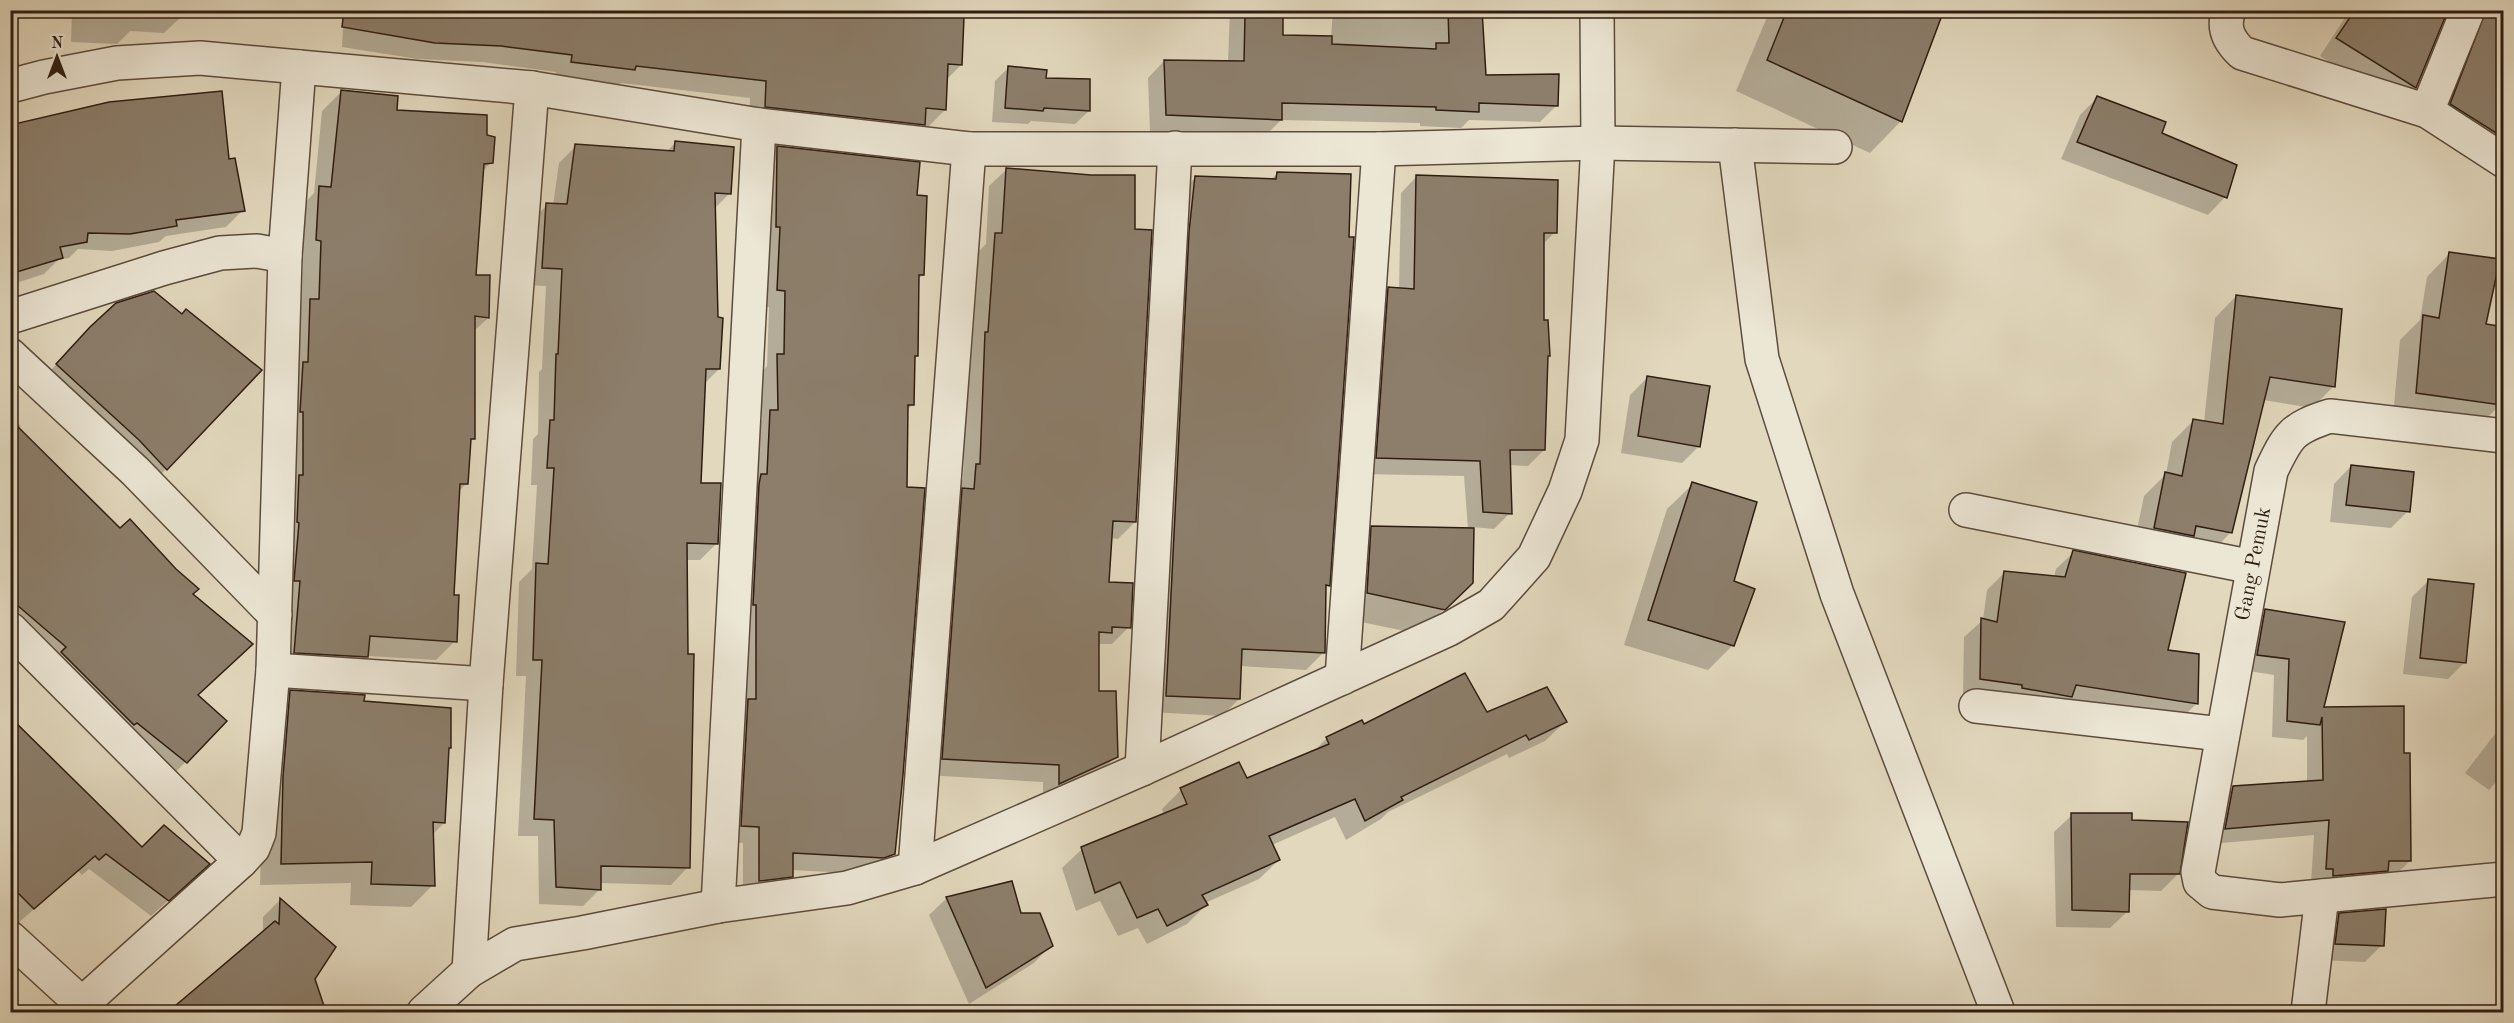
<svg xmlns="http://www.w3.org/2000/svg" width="2514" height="1023" font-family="'Old Standard TT',serif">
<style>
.shadow{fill:#0003}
.building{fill:#8c7e6b;stroke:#2f1d12;stroke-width:1.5}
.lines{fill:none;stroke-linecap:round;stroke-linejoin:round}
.minor-casing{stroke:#5c4c3d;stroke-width:36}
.minor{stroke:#ece6d5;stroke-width:33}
.labels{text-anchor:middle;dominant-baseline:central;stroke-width:5;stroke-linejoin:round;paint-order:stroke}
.street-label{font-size:21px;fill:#2f1d12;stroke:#ece6d5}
</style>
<rect width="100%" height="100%" fill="#e2d8be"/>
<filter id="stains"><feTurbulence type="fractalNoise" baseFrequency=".00333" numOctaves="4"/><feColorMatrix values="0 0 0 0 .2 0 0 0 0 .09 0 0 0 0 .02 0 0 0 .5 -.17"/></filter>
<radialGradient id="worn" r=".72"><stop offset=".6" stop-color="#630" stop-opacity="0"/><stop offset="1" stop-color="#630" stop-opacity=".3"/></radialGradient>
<!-- shadow -->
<g class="shadow">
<polygon points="72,10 182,10 182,16 164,33 130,31 117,44 71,42"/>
<polygon points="344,10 961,65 946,80 945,110 928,127 921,126 906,141 749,123 750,98 621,83 617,87 555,78 556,72 483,62 417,59 342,47"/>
<polygon points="1230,10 1283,10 1282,37 1331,37 1333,10 1541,10 1538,13 1481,13 1485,76 1557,105 1540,122 1469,120 1461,128 1420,126 1420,123 1281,120 1264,137 1150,132 1148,78 1164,61 1228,62"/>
<polygon points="1770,10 1943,10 1901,121 1870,153 1736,91"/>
<polygon points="2350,10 2399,10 2415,87 2398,104 2320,56"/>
<polygon points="2472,53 2504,72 2504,170 2434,121 2455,70"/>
<polygon points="1008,68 1045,79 1089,111 1075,124 1031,121 1028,124 992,122 995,81"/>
<polygon points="341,92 395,112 486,136 491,162 482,172 474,277 488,318 473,332 473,438 469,442 466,484 458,492 453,596 455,641 436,660 367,656 347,676 276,671 292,319 301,310 303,259 298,259 301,207 314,193 322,111"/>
<polygon points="2097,98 2161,134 2225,197 2208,215 2061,159 2080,115"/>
<polygon points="10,129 228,161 243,210 226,227 166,236 159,242 112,251 78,249 69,258 58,260 44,274 10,285"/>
<polygon points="675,143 730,193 714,209 719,369 704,384 699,484 717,543 700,560 686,560 688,867 671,885 600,883 600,889 583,906 539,904 538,836 518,836 526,676 516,676 519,582 532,569 537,485 531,485 533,439 538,434 539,372 542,369 546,286 525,285 530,222 547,205 553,205 559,163 576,146 666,152"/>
<polygon points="777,147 915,197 923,275 917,280 916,356 913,359 912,405 907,410 893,854 876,871 866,874 791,870 791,876 774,893 743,897 743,843 725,842 753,428 762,420 761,373 767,366 769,307 761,307 760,164"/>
<polygon points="1007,169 1135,522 1118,539 1111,538 1108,584 1129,627 1112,644 1099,644 1098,692 1116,756 1099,774 1043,800 1043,782 926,775 960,483 963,479 968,351 972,347 979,251 986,244 989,186"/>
<polygon points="1277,174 1328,585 1324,589 1323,653 1306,670 1240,666 1239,699 1222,716 1150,712 1178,195 1195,178 1270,180"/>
<polygon points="1416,177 1555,232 1542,245 1542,322 1549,356 1547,358 1544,450 1528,466 1509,465 1510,513 1494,529 1472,527 1471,582 1419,634 1342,618 1347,553 1372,527 1468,529 1464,476 1361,474 1373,305 1389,289 1399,289 1401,193"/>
<polygon points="2450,253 2484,326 2504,328 2504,368 2500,405 2477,428 2393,416 2400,340 2420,320 2427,277"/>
<polygon points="2236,296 2334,386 2312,408 2263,400 2231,532 2210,554 2133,549 2144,496 2166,474 2172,442 2194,420 2204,422 2215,318"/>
<polygon points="75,344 166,469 151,484 42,380"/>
<polygon points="1648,377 1699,446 1682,463 1621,453 1630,395"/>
<polygon points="10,416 21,426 18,429 120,530 251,644 197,696 225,721 169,779 10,631"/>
<polygon points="2351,466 2408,511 2391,528 2330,522 2334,484"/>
<polygon points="1693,484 1732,582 1733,645 1708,670 1624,645 1667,509"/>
<polygon points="2074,552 2166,651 2197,655 2196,704 2179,721 1963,696 1964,637 1983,620 1987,590 2004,573 2054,577 2056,569"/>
<polygon points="2429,580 2465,662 2448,679 2403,674 2412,597"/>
<polygon points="2266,610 2322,709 2403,755 2410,861 2394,876 2311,884 2314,835 2210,844 2217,803 2233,787 2307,782 2307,736 2303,740 2272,737 2274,675 2242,670 2250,626"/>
<polygon points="291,691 363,703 447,750 444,823 432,835 433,885 411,907 350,905 351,883 260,885 262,799 269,713"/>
<polygon points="1487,714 1565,722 1545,741 1509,758 1507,754 1388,812 1381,819 1346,840 1335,817 1272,845 1279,860 1259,879 1205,903 1206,905 1187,924 1147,944 1138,928 1118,936 1100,901 1076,911 1062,868 1082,849 1164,815 1162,809 1181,790 1246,779 1313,752 1327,738 1363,726"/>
<polygon points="10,719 142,849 191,880 151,916 89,869 82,875 78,871 17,924 10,918"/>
<polygon points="2498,730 2504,734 2504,773 2489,790 2465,773"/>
<polygon points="2072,815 2131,822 2178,874 2161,891 2128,890 2128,911 2110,928 2056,927 2054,832"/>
<polygon points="947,898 1020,915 1051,945 1034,963 969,1004 929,915"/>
<polygon points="280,900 314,979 324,1012 166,1012 181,1000 183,1002 263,934 263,917"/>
<polygon points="2339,915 2382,945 2365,962 2319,960 2322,932"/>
</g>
<!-- building -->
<g class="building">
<polygon points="344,10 902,10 964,17 962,65 948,64 946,110 926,108 925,125 765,107 766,81 636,66 635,70 571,62 572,55 501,46 435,43 342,27"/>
<polygon points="1448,10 1482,10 1486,75 1559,74 1558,106 1479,103 1479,112 1436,110 1436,107 1282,103 1282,120 1166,115 1164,60 1244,61 1245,15 1283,15 1283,35 1332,36 1332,44 1436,49 1436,43 1449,43"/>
<polygon points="1787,10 1944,10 1902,122 1767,60"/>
<polygon points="2355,10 2448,10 2416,88 2336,38"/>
<polygon points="2486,10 2504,10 2504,138 2450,104"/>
<polygon points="1008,66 1047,70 1046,78 1090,79 1090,111 1044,108 1043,111 1005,108"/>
<polygon points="341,90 398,96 397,110 487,115 487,135 495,137 493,163 484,164 476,275 490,275 489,318 475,316 475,439 471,439 468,484 460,484 454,595 459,595 457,642 370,636 368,657 294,653 300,581 294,581 299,523 297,522 299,475 303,475 303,412 300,412 303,362 308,362 310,299 319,299 321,241 316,240 319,186 331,187"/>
<polygon points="222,91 229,159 235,158 245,211 176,220 177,226 130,234 88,233 87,242 60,247 63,258 10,274 10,125 109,102"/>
<polygon points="2097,96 2166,122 2162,133 2237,165 2227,198 2077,142"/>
<polygon points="675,141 734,147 731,194 715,193 718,317 723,318 720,369 706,369 701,483 721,483 718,544 687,543 688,654 694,654 690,868 601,866 601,890 556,887 554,820 534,819 542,660 533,660 536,563 548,564 554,468 547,468 550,420 554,420 556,354 558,354 562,269 542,268 546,203 567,204 575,144 674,151"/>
<polygon points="777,146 920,162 917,195 927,196 924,275 919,275 918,356 915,356 914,405 908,405 907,487 925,488 903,775 895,854 884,858 793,853 793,877 759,881 759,827 741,826 748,699 756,699 756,605 753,605 759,484 761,474 767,474 770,410 778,410 777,354 784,354 785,291 777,290 780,227 776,227"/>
<polygon points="1006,168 1091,175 1135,175 1135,229 1152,230 1136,522 1113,521 1109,582 1133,583 1131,628 1112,627 1112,633 1099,632 1099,691 1116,691 1118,757 1059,784 1059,765 942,759 962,488 974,489 976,464 980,464 985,332 988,332 995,233 1002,233"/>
<polygon points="1277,172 1351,174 1349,237 1354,237 1330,586 1326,585 1325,653 1242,649 1240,699 1166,696 1189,232 1195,176 1276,179"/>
<polygon points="1416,175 1558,180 1557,233 1544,233 1544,320 1548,320 1550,356 1548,356 1545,450 1510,450 1512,514 1483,512 1480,461 1376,458 1388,287 1414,289"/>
<polygon points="2449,252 2500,259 2486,324 2504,327 2501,405 2416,393 2423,315 2439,318"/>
<polygon points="154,291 182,314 186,309 262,370 167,470 139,440 56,364 90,327 116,303"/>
<polygon points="2236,295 2342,309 2335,387 2270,377 2232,533 2196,526 2194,536 2154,528 2165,472 2182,476 2193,419 2223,424"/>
<polygon points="1647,376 1710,386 1700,447 1638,436"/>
<polygon points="10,419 120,528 130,519 176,569 199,589 193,594 253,644 198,695 227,721 187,763 137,723 134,725 61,652 66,647 10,599"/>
<polygon points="2351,465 2414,472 2410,512 2346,505"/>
<polygon points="1692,482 1757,502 1734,581 1755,589 1734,646 1648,620"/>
<polygon points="1371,526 1474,528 1473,583 1445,610 1367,593"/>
<polygon points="2073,550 2186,573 2168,650 2199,654 2198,704 2076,685 2072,697 2022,688 2022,685 1980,679 1981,618 1997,622 2004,571 2065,577"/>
<polygon points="2428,579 2474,584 2466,663 2420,658"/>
<polygon points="2265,609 2345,622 2324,707 2404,706 2404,753 2410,753 2411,861 2389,861 2388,871 2333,876 2333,869 2326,869 2329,820 2225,829 2233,786 2323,780 2322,717 2320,725 2287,721 2289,659 2257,655"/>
<polygon points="1465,673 1487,712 1547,687 1567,722 1529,740 1526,735 1401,797 1403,800 1365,821 1355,799 1269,836 1280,860 1202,895 1208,905 1167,926 1158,909 1137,918 1120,882 1095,893 1081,847 1187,804 1180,788 1239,762 1247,778 1329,744 1326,737 1362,720 1364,724"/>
<polygon points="290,690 365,695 364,701 451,708 451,748 449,748 445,823 433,822 435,886 371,884 372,862 281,864 283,777"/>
<polygon points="10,717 142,847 164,825 210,864 169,901 106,854 99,860 95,856 34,909 10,885"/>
<polygon points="2071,813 2132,813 2132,820 2188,822 2180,874 2130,874 2129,912 2072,910"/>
<polygon points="1012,881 1021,913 1040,913 1053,946 986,988 946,897"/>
<polygon points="280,898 336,947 315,979 326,1012 168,1012 275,921 279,924"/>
<polygon points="2386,909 2384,946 2335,944 2339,913"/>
</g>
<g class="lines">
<defs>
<g id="minor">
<path d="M2229 10C2222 28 2229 41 2242 53L2427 111 2504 161"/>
<polyline points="10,86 44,77 117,63 200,58 532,88 759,125 969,149 1379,149 1598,143 1835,147"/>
<polyline points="2427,111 2468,10"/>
<polyline points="1735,145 1762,359 1837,594 1998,1012"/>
<polyline points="10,317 164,268 220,253 257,251 285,256"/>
<polyline points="10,355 135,471 275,615"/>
<path d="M2504 436 2330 416C2292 428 2288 435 2271 471L2198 872 2200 882 2212 892 2280 900 2504 879"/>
<polyline points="1966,510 2253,567"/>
<polyline points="10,629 241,861"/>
<polyline points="273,670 486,684"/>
<polyline points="1342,678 1379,149"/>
<polyline points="1976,706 2221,734"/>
<polyline points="1142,769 1175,148"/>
<polyline points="915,868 969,149"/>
<polyline points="718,906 759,125"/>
<polyline points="10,938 82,1004"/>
<polyline points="469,971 486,684 532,88"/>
<polyline points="73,1012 241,861 253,848 259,833 273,670 285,256 299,67"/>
<polyline points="424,1012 469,971 515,944 582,933 718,906 847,888 915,868 1142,769 1449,629 1491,605 1534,557 1565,491 1582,440 1598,143 1597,10"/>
<polyline points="2308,1012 2322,896"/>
</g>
</defs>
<!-- minor casing -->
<use href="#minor" class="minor-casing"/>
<!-- minor -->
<use href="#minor" class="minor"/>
</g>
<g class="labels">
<!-- street labels -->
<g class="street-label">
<text transform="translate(2254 564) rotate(-79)">Gang Pemuk</text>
</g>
</g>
<!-- margin -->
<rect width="2514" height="1023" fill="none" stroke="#e2d8be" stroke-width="36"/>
<rect x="12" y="12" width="2490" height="999" fill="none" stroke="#2f1d12" stroke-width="3"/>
<rect x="18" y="18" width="2478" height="987" fill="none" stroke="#2f1d12" stroke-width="1.5"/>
<!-- north arrow -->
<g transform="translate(57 57)" stroke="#ece6d5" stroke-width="4.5" paint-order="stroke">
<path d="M0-4.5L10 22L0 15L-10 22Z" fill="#2f1d12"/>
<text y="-9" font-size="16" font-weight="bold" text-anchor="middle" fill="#2f1d12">N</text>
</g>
<rect width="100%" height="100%" filter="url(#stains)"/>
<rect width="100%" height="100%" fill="url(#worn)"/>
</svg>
